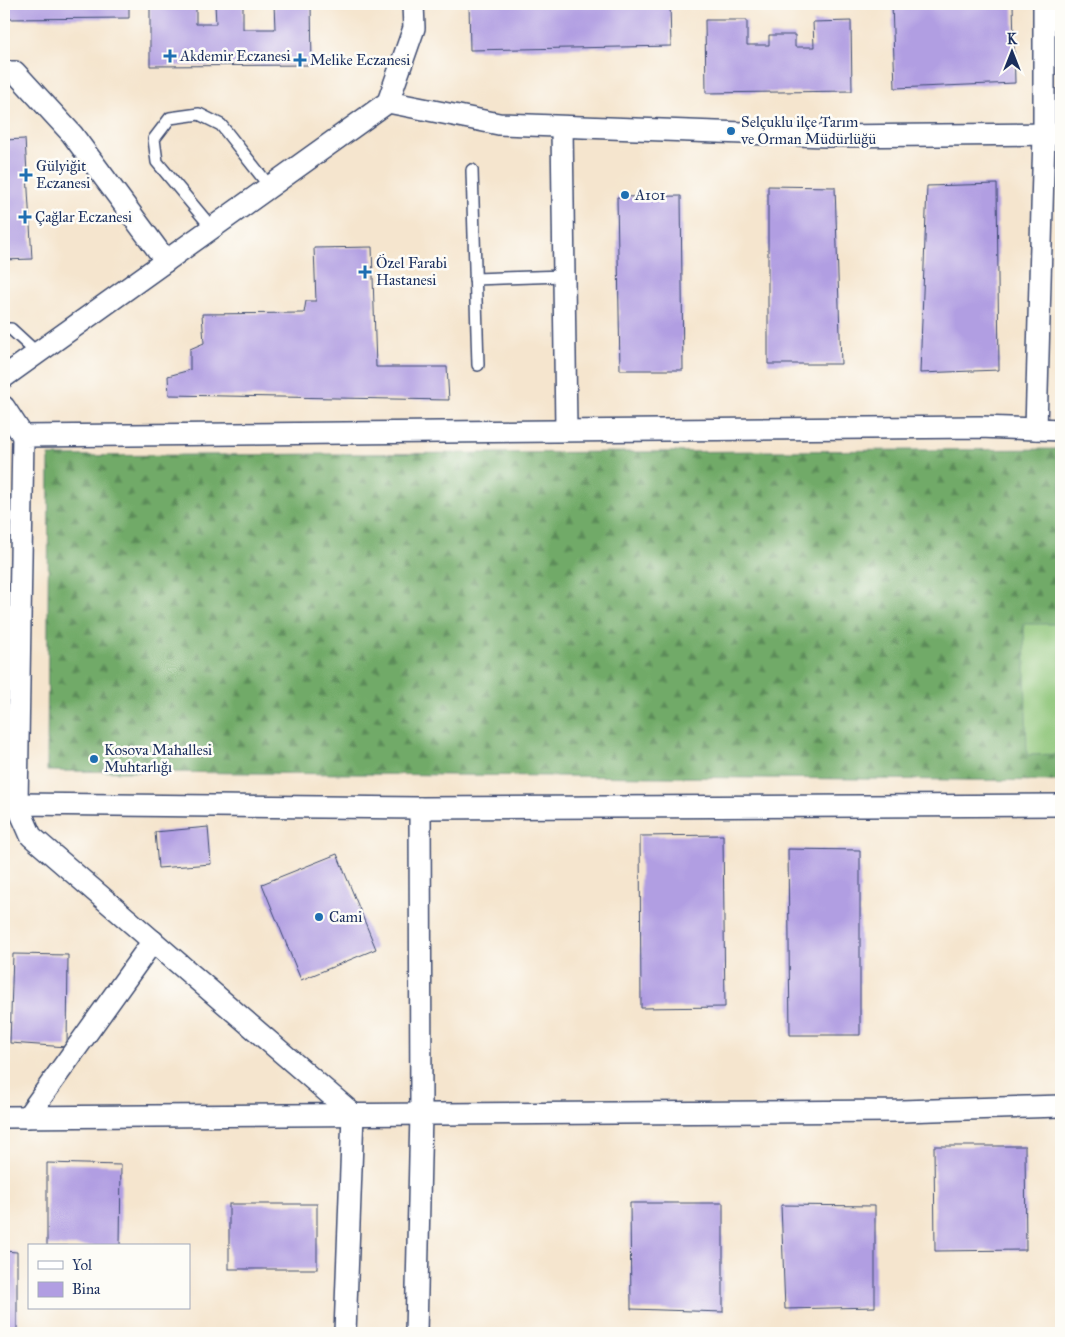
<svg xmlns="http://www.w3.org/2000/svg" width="1065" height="1337" font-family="'IM FELL Great Primer',serif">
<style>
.forest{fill:url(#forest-firs);stroke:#466c63}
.pitch{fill:#8cc477;stroke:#547a6a}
.building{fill:#b19ee2}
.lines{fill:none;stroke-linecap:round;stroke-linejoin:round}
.lane-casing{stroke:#3c4a6f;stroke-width:14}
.street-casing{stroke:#3c4a6f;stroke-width:24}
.lane{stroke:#fff;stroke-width:11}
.street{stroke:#fff;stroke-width:21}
.poi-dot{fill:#1f6fb2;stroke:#fdfcf7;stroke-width:2}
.labels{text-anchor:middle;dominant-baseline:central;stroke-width:5;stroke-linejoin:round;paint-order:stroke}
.poi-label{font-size:15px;fill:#1b2f5e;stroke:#fdfcf7;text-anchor:start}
</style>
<defs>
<pattern id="forest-firs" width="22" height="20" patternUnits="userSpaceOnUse" patternTransform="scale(1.25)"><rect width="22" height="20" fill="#71aa68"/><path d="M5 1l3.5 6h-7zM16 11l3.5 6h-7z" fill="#5c8b59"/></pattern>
</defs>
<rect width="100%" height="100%" fill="#fdfcf7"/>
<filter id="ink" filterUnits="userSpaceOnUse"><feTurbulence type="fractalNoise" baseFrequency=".02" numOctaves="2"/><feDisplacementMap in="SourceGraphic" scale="10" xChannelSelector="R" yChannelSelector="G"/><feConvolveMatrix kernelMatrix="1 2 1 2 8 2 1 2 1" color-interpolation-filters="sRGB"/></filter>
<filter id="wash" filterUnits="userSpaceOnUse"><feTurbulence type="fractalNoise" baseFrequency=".0096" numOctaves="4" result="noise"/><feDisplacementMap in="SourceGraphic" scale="20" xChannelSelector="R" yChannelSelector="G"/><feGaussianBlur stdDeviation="1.12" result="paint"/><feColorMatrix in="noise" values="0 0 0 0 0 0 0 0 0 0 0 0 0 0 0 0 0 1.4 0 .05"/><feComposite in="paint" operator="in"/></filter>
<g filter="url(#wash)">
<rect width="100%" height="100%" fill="#f5e5ce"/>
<!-- forest -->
<polygon class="forest" points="1061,449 1061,781 47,771 49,456"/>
<!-- pitch -->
<polygon class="pitch" points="1024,624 1061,624 1061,754 1027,755"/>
<g id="blocks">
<!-- building -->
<g class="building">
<polygon points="4,4 129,4 129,18 4,19"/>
<polygon points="150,4 196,4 196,24 216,24 215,4 243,4 243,29 275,29 274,4 311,4 312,65 150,66"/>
<polygon points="469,4 670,4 671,46 470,50"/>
<polygon points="892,4 1013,4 1015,83 895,88"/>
<polygon points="705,20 747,20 747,45 769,45 769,35 795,35 795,47 814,47 813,22 851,21 852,91 706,93"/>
<polygon points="25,139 32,259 4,260 4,140"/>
<polygon points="997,184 999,370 920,373 927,186"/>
<polygon points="768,186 835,187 841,364 768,364"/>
<polygon points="681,196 683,370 620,370 617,197"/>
<polygon points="372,247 376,367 447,367 449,400 169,395 168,376 190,370 190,349 204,343 202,314 304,313 306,301 316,301 314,248"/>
<polygon points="208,827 211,864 158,868 155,832"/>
<polygon points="723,835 725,1007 641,1008 640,836"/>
<polygon points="788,849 860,850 860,1035 790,1035"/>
<polygon points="337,854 376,949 301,980 262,884"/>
<polygon points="13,954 68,955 67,1047 10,1043"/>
<polygon points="934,1146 1025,1146 1026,1250 935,1251"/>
<polygon points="47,1163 121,1165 120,1246 47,1246"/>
<polygon points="630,1203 723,1203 723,1312 631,1309"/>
<rect x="229" y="1204" width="88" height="65"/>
<polygon points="781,1205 875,1206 875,1307 785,1309"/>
<polygon points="4,1251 17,1252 17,1333 4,1333"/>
</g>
</g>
</g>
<g filter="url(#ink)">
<use href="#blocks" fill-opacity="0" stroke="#3c4a6f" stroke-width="1"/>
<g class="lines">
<defs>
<g id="lane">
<polyline points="472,170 478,365"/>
<polyline points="212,228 157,162 154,139 170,118 199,114 221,125 270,187"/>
<polyline points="475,279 564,276"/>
<polyline points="4,329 11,329 37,353"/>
</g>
<g id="street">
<polyline points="4,72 15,72 72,134 166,261"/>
<polyline points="388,102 499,124 826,136 1061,134"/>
<polyline points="562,127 566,430"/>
<polyline points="4,377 388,102 414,28 413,4"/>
<polyline points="4,407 23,436"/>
<polyline points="1036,429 1044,134 1044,4"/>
<polyline points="4,804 17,804 23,436 980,427 1061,430"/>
<polyline points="4,1117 901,1111 1061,1106"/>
<polyline points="27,1117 153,941"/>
<polyline points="345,1333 353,1114 31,836 17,804 420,808 1061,805"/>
<polyline points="416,1333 421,1113 420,808"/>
</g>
</defs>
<!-- lane casing -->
<use href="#lane" class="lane-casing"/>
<!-- street casing -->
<use href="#street" class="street-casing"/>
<!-- lane -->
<use href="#lane" class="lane"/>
<!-- street -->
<use href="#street" class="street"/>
</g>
</g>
<!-- markers -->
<g class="poi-dot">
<path d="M167.5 48.5h5v5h5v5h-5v5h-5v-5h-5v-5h5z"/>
<path d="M297.5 52.5h5v5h5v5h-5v5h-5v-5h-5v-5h5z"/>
<circle cx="731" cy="131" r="5"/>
<path d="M23.5 167.5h5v5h5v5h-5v5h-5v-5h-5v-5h5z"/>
<circle cx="625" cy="195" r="5"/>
<path d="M22.5 209.5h5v5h5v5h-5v5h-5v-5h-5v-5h5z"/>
<path d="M362.5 264.5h5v5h5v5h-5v5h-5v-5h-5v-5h5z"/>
<circle cx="94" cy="759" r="5"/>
<circle cx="319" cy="917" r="5"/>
</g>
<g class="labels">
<!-- poi labels -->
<g class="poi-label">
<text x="180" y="56">Akdemir Eczanesi</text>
<text x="310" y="60">Melike Eczanesi</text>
<text x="741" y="122">Selçuklu ilçe Tarım<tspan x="741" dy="17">ve Orman Müdürlüğü</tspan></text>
<text x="36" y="166">Gülyiğit<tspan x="36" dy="17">Eczanesi</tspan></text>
<text x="635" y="195">A101</text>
<text x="35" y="217">Çağlar Eczanesi</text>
<text x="376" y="263">Özel Farabi<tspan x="376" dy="17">Hastanesi</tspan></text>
<text x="104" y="750">Kosova Mahallesi<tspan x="104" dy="17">Muhtarlığı</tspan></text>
<text x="329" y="917">Cami</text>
</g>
</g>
<!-- margin -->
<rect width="1065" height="1337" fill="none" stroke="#fdfcf7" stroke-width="20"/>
<!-- legend -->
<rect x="28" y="1244" width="162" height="65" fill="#fdfcf7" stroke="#a3aaba"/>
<rect x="38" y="1261" width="25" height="8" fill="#ffffff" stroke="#a3aaba"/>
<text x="72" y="1270" font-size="15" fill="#1b2f5e">Yol</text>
<rect x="38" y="1282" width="25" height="15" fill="#b19ee2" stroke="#a3aaba"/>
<text x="72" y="1294" font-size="15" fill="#1b2f5e">Bina</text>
<!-- north arrow -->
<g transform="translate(1012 52)" stroke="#fdfcf7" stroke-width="4" paint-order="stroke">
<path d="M0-4L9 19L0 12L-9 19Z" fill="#1b2f5e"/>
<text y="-8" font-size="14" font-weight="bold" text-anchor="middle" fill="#1b2f5e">K</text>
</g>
</svg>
